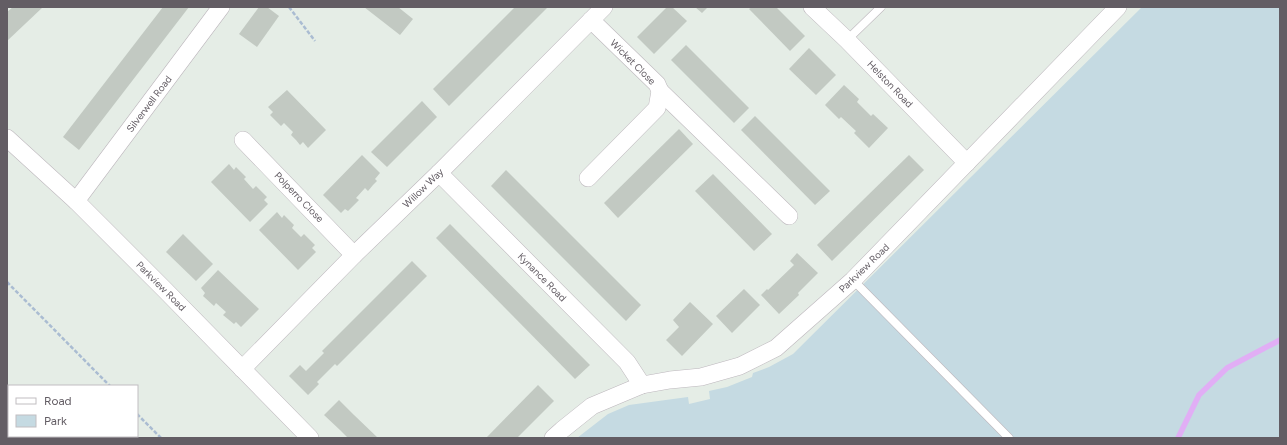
<svg xmlns="http://www.w3.org/2000/svg" width="1287" height="445" font-family="Figtree,sans-serif">
<style>
.green{fill:#c5dae2}
.lines{fill:none;stroke-linecap:round;stroke-linejoin:round}
.stream{stroke:#e1aef5;stroke-width:5.5}
.building{fill:#c2c9c2}
.service-casing{stroke:#bdb7bd;stroke-width:9}
.minor-casing{stroke:#bdb7bd;stroke-width:18}
.path{stroke:#aabcd2;stroke-width:2.5;stroke-dasharray:4 2;stroke-linecap:butt}
.service{stroke:#fff;stroke-width:8}
.minor{stroke:#fff;stroke-width:17}
.labels{text-anchor:middle;dominant-baseline:central;stroke-width:3;stroke-linejoin:round;paint-order:stroke}
.street-label{font-size:10px;fill:#635d64;stroke:#fff}
</style>
<rect width="100%" height="100%" fill="#e5ede6"/>
<!-- green -->
<polygon class="green" points="1142,7 1280,7 1280,438 577,438 608,414 629,405 688,397 689,404 710,399 709,391 727,387 752,377 753,373 769,367 793,354"/>
<g class="lines">
<!-- stream -->
<polyline class="stream" points="1178,438 1199,395 1227,368 1280,340"/>
</g>
<!-- building -->
<g class="building">
<polygon points="13,7 43,7 7,41 7,12"/>
<polygon points="163,7 189,7 79,150 63,137"/>
<polygon points="259,7 267,7 279,16 257,47 239,34"/>
<polygon points="364,7 398,7 413,19 400,35"/>
<polygon points="515,7 548,7 449,106 433,89"/>
<polygon points="667,7 672,7 687,21 654,54 637,37"/>
<polygon points="695,7 708,7 702,13"/>
<polygon points="752,7 776,7 805,36 790,51 749,9"/>
<polygon points="686,45 749,108 734,123 671,60"/>
<polygon points="809,48 836,75 816,95 789,69"/>
<polygon points="844,85 859,99 857,102 871,116 873,114 888,128 869,148 854,133 856,131 841,117 839,119 825,105"/>
<polygon points="287,90 326,130 308,148 303,142 300,145 296,140 291,135 293,132 284,123 281,126 270,115 273,112 268,107"/>
<polygon points="422,101 437,117 387,167 371,152"/>
<polygon points="755,116 830,191 815,205 741,130"/>
<polygon points="679,129 693,144 618,218 604,203"/>
<polygon points="362,155 380,173 375,179 377,181 373,185 368,191 365,188 356,198 359,200 348,211 345,209 341,213 323,195"/>
<polygon points="909,155 924,170 832,261 817,245"/>
<polygon points="229,164 234,170 236,167 246,177 244,179 253,189 256,186 267,197 264,200 268,204 250,222 211,182"/>
<polygon points="506,170 641,305 626,321 491,186"/>
<polygon points="713,174 772,234 754,251 695,191"/>
<polygon points="277,212 282,218 284,215 294,225 292,228 301,237 304,234 315,245 312,248 316,252 298,270 259,230"/>
<polygon points="450,224 590,365 575,379 436,238"/>
<polygon points="183,234 213,264 196,281 166,252"/>
<polygon points="797,253 818,273 798,293 799,295 779,314 761,295 767,289 768,290 794,265 790,261"/>
<polygon points="412,261 427,276 337,366 335,364 317,382 319,384 308,395 289,376 300,365 306,371 324,353 322,351"/>
<polygon points="218,270 259,309 241,327 236,322 234,324 223,315 226,312 216,303 214,306 203,296 205,293 201,288"/>
<polygon points="744,289 760,305 732,333 716,316"/>
<polygon points="690,302 713,324 682,356 666,340 679,327 673,320"/>
<polygon points="538,385 554,401 517,438 486,438"/>
<polygon points="339,400 354,415 378,438 348,438 340,430 324,415"/>
</g>
<g class="lines">
<defs>
<g id="service">
<polyline points="847,40 881,7"/>
<polyline points="853,280 1009,438"/>
</g>
<g id="minor">
<polyline points="812,7 847,40 967,163"/>
<polyline points="660,91 789,216"/>
<polyline points="7,138 76,201 166,291 310,438"/>
<polyline points="243,140 354,255"/>
<polyline points="439,173 627,362 642,385"/>
<polyline points="588,178 657,108 660,91 657,84 591,20"/>
<polyline points="76,201 221,7"/>
<polyline points="242,369 354,255 439,173 604,7"/>
<polyline points="553,438 562,430 592,406 642,385 670,380 701,377 740,366 776,348 853,280 1118,7"/>
</g>
</defs>
<!-- service casing -->
<use href="#service" class="service-casing"/>
<!-- minor casing -->
<use href="#minor" class="minor-casing"/>
<!-- path -->
<g class="path">
<polyline points="289,7 315,41"/>
<polyline points="7,282 110,386"/>
<polyline points="137,414 161,438"/>
</g>
<!-- service -->
<use href="#service" class="service"/>
<!-- minor -->
<use href="#minor" class="minor"/>
</g>
<g class="labels">
<!-- street labels -->
<g class="street-label">
<text transform="translate(633 62) rotate(45)">Wicket Close</text>
<text transform="translate(890 84) rotate(46)">Helston Road</text>
<text transform="translate(149 104) rotate(-53)">Silverwell Road</text>
<text transform="translate(423 188) rotate(-44)">Willow Way</text>
<text transform="translate(299 197) rotate(46)">Polperro Close</text>
<text transform="translate(864 268) rotate(-44)">Parkview Road</text>
<text transform="translate(542 277) rotate(45)">Kynance Road</text>
<text transform="translate(161 286) rotate(45)">Parkview Road</text>
</g>
</g>
<!-- border -->
<rect width="1287" height="445" fill="none" stroke="#635d64" stroke-width="16"/>
<!-- legend -->
<rect x="8" y="385" width="130" height="52" fill="#ffffff" stroke="#c1bec1"/>
<rect x="16" y="398" width="20" height="6" fill="#ffffff" stroke="#c1bec1"/>
<text x="44" y="405" font-size="12" fill="#635d64">Road</text>
<rect x="16" y="415" width="20" height="12" fill="#c5dae2" stroke="#c1bec1"/>
<text x="44" y="425" font-size="12" fill="#635d64">Park</text>
</svg>
